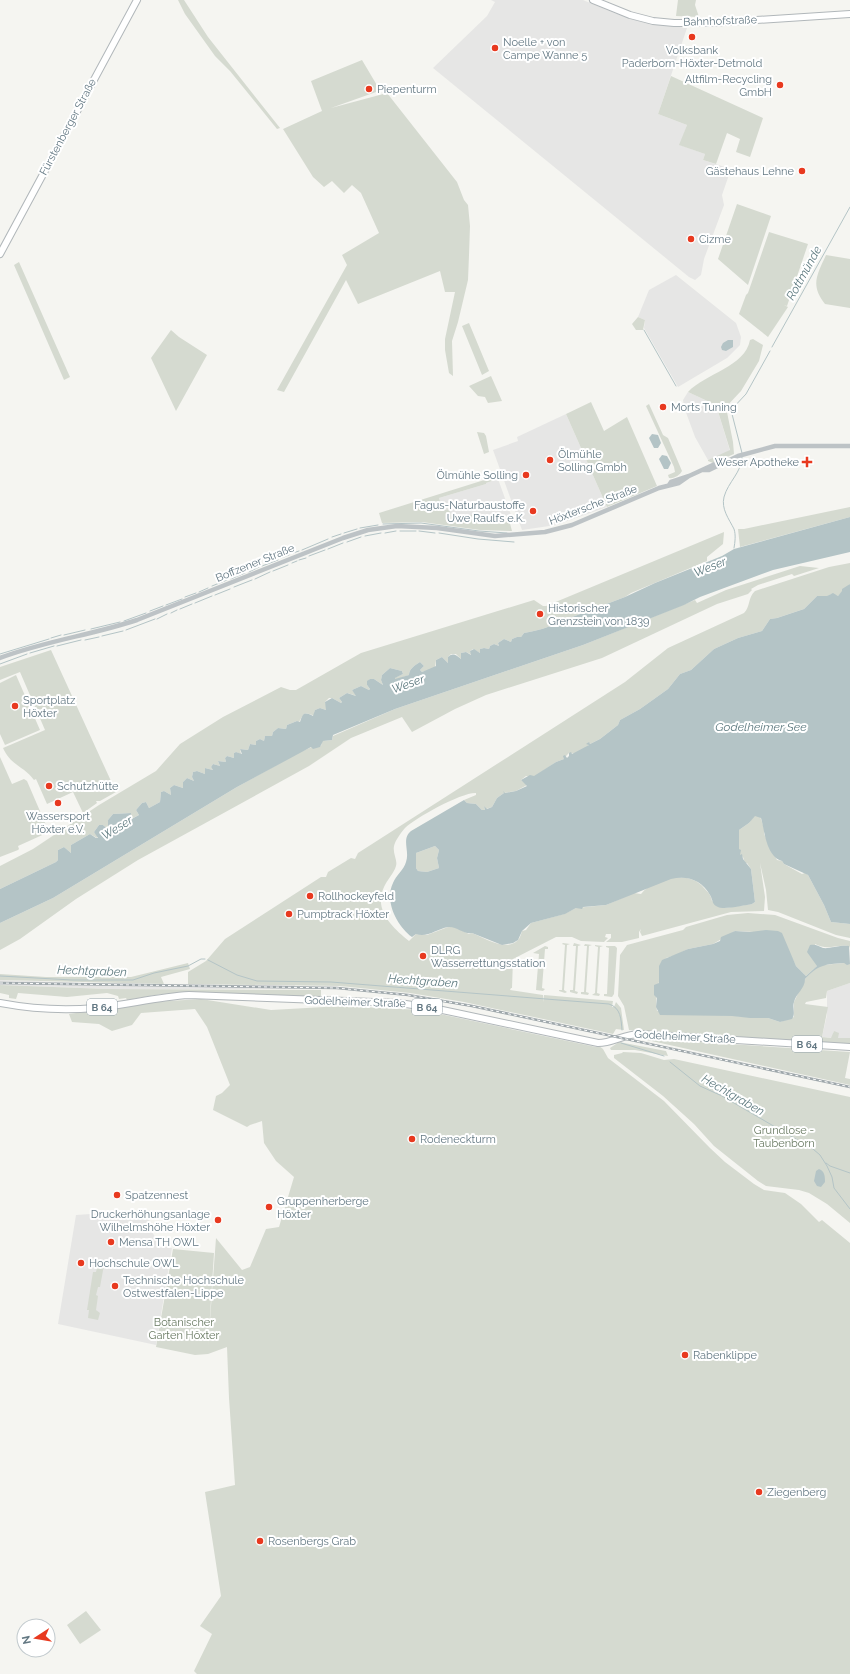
<svg xmlns="http://www.w3.org/2000/svg" width="850" height="1674" font-family="Raleway,sans-serif">
<rect width="100%" height="100%" fill="#f5f5f1"/>
<path fill="#e6e6e5" d="M 491,0 L 583,0 L 614,13 L 642,22 L 687,28 L 658,114 L 687,125 L 680,145 L 705,154 L 703,160 L 731,169 L 722,195 L 724,205 L 704,259 L 701,275 L 695,280 L 689,277 L 433,68 L 487,16 L 495,2 Z
M 676,275 L 736,323 L 741,337 L 740,345 L 727,358 L 678,387 L 644,328 L 645,320 L 638,317 L 649,290 Z
M 688,392 L 716,405 L 730,451 L 708,460 L 695,437 L 684,407 L 683,400 Z
M 566,414 L 607,507 L 556,525 L 522,530 L 493,450 L 518,441 L 517,437 Z
M 498,479 L 511,515 L 477,524 L 467,517 L 452,519 L 445,511 L 443,503 L 441,504 L 439,498 L 486,484 L 486,483 Z
M 0,980 L 107,984 L 295,985 L 295,989 L 107,989 L 0,985 Z
M 850,983 L 850,1038 L 838,1038 L 834,1031 L 832,1038 L 822,1037 L 827,1015 L 827,991 Z
M 150,1210 L 149,1227 L 160,1245 L 172,1248 L 156,1345 L 58,1324 L 76,1215 Z"/>
<path fill="#d5dad0" d="M 178,0 L 184,0 L 208,37 L 280,128 L 277,129 L 230,71 L 215,56 L 185,14 Z
M 678,0 L 696,0 L 695,5 L 699,17 L 676,16 Z
M 362,60 L 378,87 L 376,92 L 331,108 L 387,93 L 457,182 L 464,200 L 468,205 L 470,226 L 469,255 L 468,280 L 458,322 L 452,341 L 453,376 L 449,373 L 445,350 L 445,339 L 455,292 L 445,292 L 440,271 L 358,304 L 346,280 L 284,392 L 277,390 L 347,265 L 342,255 L 379,233 L 361,193 L 352,185 L 344,193 L 332,181 L 324,187 L 313,177 L 283,129 L 322,111 L 311,81 Z
M 671,76 L 763,118 L 750,157 L 736,152 L 740,139 L 727,133 L 716,164 L 703,160 L 705,154 L 679,145 L 687,125 L 658,114 Z
M 737,204 L 771,216 L 748,285 L 718,259 Z
M 769,232 L 808,244 L 787,306 L 784,305 L 788,307 L 768,337 L 739,314 L 746,295 L 748,293 Z
M 826,255 L 850,259 L 850,308 L 825,304 C 810,285 817,275 826,255 Z
M 19,262 L 70,377 L 64,380 L 14,265 Z
M 638,317 L 645,320 L 643,330 L 636,330 L 632,324 Z
M 469,323 L 489,371 L 482,375 L 462,326 Z
M 171,330 L 179,337 L 207,355 L 176,411 L 151,358 Z
M 753,339 L 763,345 L 759,361 L 741,391 L 726,407 L 733,442 L 734,454 L 713,463 L 708,461 L 708,460 L 730,450 L 716,405 L 688,392 C 706,373 745,367 750,340 Z
M 491,376 L 502,401 L 488,403 L 485,397 L 478,396 L 469,386 Z
M 591,402 L 604,431 L 627,417 L 657,486 L 607,507 L 566,414 Z
M 649,404 L 663,435 L 668,438 L 682,471 C 680,475 674,479 669,478 L 668,475 L 675,472 L 674,467 L 646,406 Z
M 477,432 L 484,433 L 486,436 L 489,452 L 484,454 Z
M 497,476 L 498,479 L 486,483 L 486,484 L 439,498 L 441,504 L 443,503 L 445,510 L 449,509 L 452,518 L 461,516 L 462,518 L 474,514 L 477,524 L 508,516 L 512,531 L 480,530 L 422,522 L 382,523 L 379,513 Z
M 850,507 L 850,517 L 740,547 L 738,529 L 744,529 Z
M 724,532 L 723,544 L 707,557 L 707,561 L 631,593 L 625,597 L 559,622 C 545,629 539,630 524,633 L 521,637 L 517,637 L 512,639 L 511,642 L 504,639 L 498,643 L 499,646 L 494,644 L 490,646 L 489,649 L 484,648 L 480,649 L 480,653 L 473,649 L 470,651 L 472,655 L 466,652 L 461,653 L 461,659 L 456,654 L 451,654 L 448,657 L 448,663 L 442,657 L 436,660 L 435,668 L 422,672 L 420,670 L 424,666 L 420,662 C 415,665 409,669 409,675 L 395,680 L 394,678 L 403,674 L 402,671 L 390,668 L 382,675 L 381,680 L 383,685 L 374,679 L 370,679 L 367,682 L 367,685 L 370,689 L 369,690 L 361,686 L 352,690 L 357,696 L 347,693 L 339,698 L 342,702 L 341,703 L 332,698 L 329,698 L 325,702 L 327,708 L 326,710 L 320,708 L 315,710 L 314,716 C 303,711 304,714 299,722 L 297,721 L 287,725 L 286,729 L 278,728 L 273,732 L 272,736 L 265,736 L 264,741 L 260,739 L 256,741 L 256,745 L 250,744 L 248,750 L 240,749 L 241,754 L 236,752 L 234,753 L 234,758 L 227,756 L 225,758 L 226,762 L 218,761 L 220,766 L 213,764 L 211,767 L 213,770 L 205,768 L 205,774 L 197,771 L 193,772 L 192,777 L 194,781 L 187,778 L 183,782 L 183,788 L 174,785 L 170,788 L 171,795 L 164,791 L 161,792 L 160,802 L 149,808 L 146,802 L 142,803 L 136,810 L 139,815 L 123,823 L 122,821 L 131,816 L 131,813 L 113,814 L 108,820 L 108,825 L 110,831 L 103,825 L 99,825 L 94,832 L 98,836 L 97,838 L 90,834 L 71,845 L 71,853 L 64,847 L 58,850 L 58,860 L 56,862 L 0,889 L 0,866 L 33,849 L 99,805 L 156,771 L 180,744 L 223,717 L 281,687 L 290,690 L 296,690 L 361,653 L 534,600 L 543,606 L 546,606 Z
M 850,563 L 850,584 L 838,596 L 831,594 L 828,596 L 817,596 L 804,609 L 777,618 L 770,619 L 762,631 L 738,638 L 714,649 L 691,670 L 680,674 L 668,689 L 640,709 L 620,720 L 618,725 L 600,739 L 590,744 L 588,742 L 589,745 C 584,750 575,755 569,753 L 566,756 L 565,756 L 564,759 L 556,762 L 534,777 L 526,776 L 521,780 L 527,785 L 516,791 L 504,793 L 497,798 L 492,807 L 486,809 L 484,806 L 485,810 L 482,810 L 476,804 L 467,803 L 464,800 L 476,795 L 476,793 C 462,792 415,818 405,828 C 402,831 396,840 395,843 C 391,852 398,859 396,866 C 394,873 387,880 384,887 C 373,910 393,928 409,941 L 416,934 L 427,935 L 448,927 L 455,927 L 469,934 L 472,933 C 484,938 507,952 518,940 C 520,938 521,934 522,931 L 526,930 L 531,923 L 564,914 L 576,908 L 606,905 L 634,893 L 641,894 C 653,879 689,869 704,888 C 708,892 711,895 712,901 L 725,908 L 752,904 L 755,902 L 751,869 L 747,863 L 745,863 L 743,857 L 740,855 L 738,845 L 739,830 L 749,823 L 754,816 L 760,816 L 764,828 L 764,834 L 777,860 L 782,861 L 784,864 L 802,874 L 805,873 L 808,875 L 824,905 L 831,922 L 850,924 L 850,938 L 836,935 L 778,912 L 768,910 L 766,890 L 760,863 L 765,897 L 764,911 L 731,912 L 642,936 L 640,932 L 641,929 L 639,932 L 639,938 L 622,942 L 606,942 L 611,938 L 611,934 L 606,934 L 605,937 L 608,938 L 604,942 L 581,941 L 572,937 L 556,937 L 513,959 L 512,988 L 511,988 L 510,990 L 543,995 L 543,1002 L 544,995 L 613,1001 L 612,1007 L 614,1007 L 616,1002 L 621,1008 L 624,1030 L 616,1029 L 613,1034 L 464,1002 L 410,993 L 340,986 L 188,984 L 188,972 L 206,961 L 225,939 L 321,877 L 326,877 L 328,872 L 351,858 L 355,859 L 358,853 L 625,682 L 668,648 L 744,613 C 750,608 748,597 755,591 L 829,567 Z
M 800,566 L 819,568 L 794,576 L 792,574 L 758,585 L 751,589 L 752,590 L 748,594 L 717,604 L 602,658 L 486,695 L 455,709 L 412,732 L 402,717 L 351,738 L 309,766 L 138,860 L 76,899 L 20,939 L 0,950 L 0,923 L 53,898 L 237,787 L 300,752 L 312,747 L 321,746 L 322,741 L 332,740 L 333,736 L 395,709 L 583,645 L 695,600 L 697,603 L 726,590 Z
M 51,650 L 116,792 L 100,801 L 96,801 L 97,803 L 83,813 L 73,792 L 47,804 L 36,779 L 34,780 C 24,766 11,766 3,748 L 45,730 L 20,672 L 0,680 L 0,667 Z
M 16,675 L 40,730 L 5,745 L 0,734 L 0,683 Z
M 0,757 L 12,784 L 24,779 L 27,781 L 49,832 L 18,846 L 19,849 L 18,850 L 0,857 Z
M 435,846 L 439,850 L 437,858 L 439,868 L 427,872 L 418,871 L 416,868 L 416,853 Z
M 748,913 L 775,915 L 838,938 L 850,941 L 850,948 L 849,946 C 834,944 829,951 815,944 L 817,966 L 806,976 L 796,966 L 791,956 L 754,932 L 735,931 L 713,944 L 688,949 L 676,955 L 666,958 C 661,974 654,994 657,1011 L 768,1018 L 780,1022 L 794,1017 L 794,1002 L 805,979 L 808,975 L 818,967 L 823,965 L 844,963 L 850,964 L 850,983 L 827,991 L 826,998 L 806,1002 L 805,1004 L 828,1007 L 822,1037 L 831,1038 L 834,1031 L 839,1033 L 838,1038 L 850,1038 L 850,1044 L 629,1030 L 624,1006 L 618,996 L 620,955 L 627,945 L 683,930 L 686,927 L 727,915 Z
M 563,943 L 570,944 L 567,945 L 564,990 L 567,992 L 565,993 L 559,991 L 559,990 L 562,990 L 565,945 L 562,944 Z
M 574,943 L 581,945 L 578,946 L 575,991 L 578,992 L 577,994 L 570,992 L 570,990 L 573,990 L 576,946 L 573,946 Z
M 585,944 L 592,945 L 589,946 L 586,992 L 589,993 L 588,995 L 581,994 L 581,992 L 584,992 L 587,946 L 584,946 Z
M 595,945 L 603,946 L 600,947 L 597,993 L 600,994 L 599,996 L 592,995 L 595,993 L 598,947 L 595,946 Z
M 545,946 L 548,947 L 548,949 L 545,949 L 542,988 L 545,989 L 543,991 L 536,990 L 539,954 L 533,953 Z
M 606,946 L 615,946 L 617,948 L 614,994 L 612,997 L 604,996 L 604,994 L 607,994 L 609,948 L 606,947 Z
M 188,963 L 190,969 L 161,977 L 164,984 L 0,980 L 0,974 L 46,977 L 131,977 Z
M 0,985 L 107,989 L 321,990 L 321,998 L 204,993 L 162,994 L 127,1000 L 126,998 L 119,999 L 118,996 L 107,993 L 67,997 L 18,993 L 16,999 L 9,998 L 9,995 L 0,993 Z
M 201,999 L 271,1010 L 342,1006 L 421,1010 L 596,1047 L 599,1046 L 603,1049 L 608,1058 L 664,1101 L 710,1148 L 725,1162 L 754,1184 L 764,1190 L 785,1193 L 801,1204 L 819,1222 L 822,1220 L 850,1243 L 850,1674 L 197,1674 L 194,1671 L 212,1634 L 200,1626 L 221,1596 L 205,1492 L 235,1485 L 229,1398 L 227,1347 L 208,1354 L 195,1355 L 156,1347 L 173,1249 L 214,1253 L 208,1347 L 216,1238 L 242,1270 L 250,1267 L 266,1229 L 279,1227 L 294,1177 L 276,1161 L 264,1143 L 262,1121 L 250,1125 L 247,1127 L 213,1110 L 216,1096 L 222,1093 L 230,1085 L 207,1027 L 195,1009 L 141,1013 L 132,1025 L 112,1031 L 99,1024 L 72,1022 L 69,1014 L 153,1002 Z
M 638,1038 L 850,1052 L 845,1078 L 850,1079 L 850,1085 Z
M 619,1042 L 666,1051 L 668,1056 L 635,1050 L 611,1050 L 610,1048 Z
M 623,1052 L 641,1053 L 664,1060 L 674,1059 L 850,1097 L 850,1223 L 827,1204 L 809,1193 L 799,1190 L 766,1186 L 758,1181 L 714,1146 L 694,1124 L 663,1096 L 614,1058 L 614,1055 L 622,1053 Z
M 98,1264 L 104,1265 L 100,1287 L 98,1287 L 96,1295 L 98,1296 L 96,1310 L 100,1313 L 98,1320 L 88,1318 L 89,1310 L 87,1310 L 93,1272 L 96,1272 Z
M 86,1611 L 101,1630 L 80,1644 L 67,1625 Z"/>
<path fill="#b4c4c6" fill-rule="evenodd" d="M 728,340 L 733,340 L 733,347 L 726,351 L 722,350 L 721,347 L 723,343 Z
M 652,434 L 658,435 L 661,443 L 658,448 L 654,448 L 649,438 Z
M 662,455 L 667,456 L 671,463 L 668,469 L 664,469 L 659,459 Z
M 850,517 L 850,552 L 773,570 L 700,597 L 684,605 L 583,645 L 395,709 L 333,735 L 332,740 L 323,741 L 320,747 L 313,749 L 311,747 L 237,787 L 53,898 L 0,923 L 0,889 L 56,862 L 58,860 L 58,850 L 64,847 L 71,853 L 71,845 L 90,834 L 96,838 L 98,838 L 94,832 L 99,825 L 103,825 L 110,831 L 108,826 L 108,820 L 113,814 L 131,813 L 131,816 L 122,821 L 124,823 L 139,815 L 136,810 L 142,803 L 146,802 L 149,808 L 160,802 L 161,792 L 164,791 L 171,795 L 170,788 L 174,785 L 183,788 L 183,782 L 187,778 L 194,781 L 192,777 L 193,772 L 197,771 L 205,774 L 205,768 L 213,770 L 211,767 L 213,764 L 220,766 L 218,761 L 226,762 L 225,758 L 227,756 L 234,758 L 234,753 L 236,752 L 242,754 L 240,749 L 248,750 L 250,744 L 256,745 L 256,741 L 260,739 L 264,741 L 265,736 L 272,736 L 273,732 L 278,728 L 286,729 L 287,725 L 297,721 L 300,722 C 303,714 303,711 313,716 L 315,710 L 320,708 L 326,710 L 325,702 L 332,698 L 341,703 L 342,702 L 339,698 L 347,693 L 356,696 L 352,690 L 361,686 L 369,690 L 370,689 L 367,685 L 367,681 L 370,679 L 374,679 L 383,685 L 381,680 L 382,675 L 390,668 L 402,671 L 403,674 L 395,678 L 395,679 L 409,675 C 409,669 415,665 420,662 L 424,666 L 420,670 L 422,672 L 436,666 L 436,660 L 442,657 L 448,663 L 448,657 C 453,652 456,655 461,659 L 461,653 L 466,652 L 471,655 L 470,651 L 474,649 L 480,653 L 480,649 L 484,648 L 489,649 L 490,646 L 494,644 L 499,646 L 498,643 L 504,639 L 511,642 L 512,639 L 517,637 L 521,637 L 524,633 C 539,630 545,629 559,622 L 625,597 L 655,583 L 722,556 L 734,549 Z
M 850,584 L 850,924 L 831,922 L 824,905 L 808,875 L 784,864 L 782,861 C 766,856 765,832 761,818 L 755,816 L 749,823 L 739,830 L 739,849 L 741,850 L 740,855 L 742,854 L 743,859 L 751,869 L 755,902 L 752,904 C 746,905 724,910 718,907 C 712,905 713,900 710,895 C 702,880 687,875 671,879 L 606,905 L 583,907 L 582,909 L 576,908 L 565,914 L 531,923 L 522,931 L 518,940 L 513,943 L 502,945 L 472,933 C 464,935 457,926 448,927 C 437,929 427,938 416,934 L 412,937 C 397,926 384,901 393,883 C 396,875 404,870 406,862 C 410,851 401,839 411,831 L 464,800 L 467,803 L 476,804 L 482,810 L 485,810 L 484,806 L 487,809 L 492,807 L 497,798 L 504,793 L 503,791 L 505,793 L 516,791 L 527,786 L 521,780 L 530,775 L 534,776 L 556,762 L 564,759 L 563,756 L 565,755 L 567,758 L 569,756 L 569,753 L 571,752 L 572,754 L 589,745 L 586,744 L 589,742 L 590,744 L 600,739 L 618,725 L 620,720 L 640,709 L 668,689 L 680,674 L 691,670 L 714,649 L 738,638 L 762,631 L 770,619 L 777,618 L 804,609 L 817,596 L 827,596 L 833,593 L 838,596 L 842,591 L 842,589 ZM 435,846 L 439,850 L 437,858 L 439,868 L 427,872 L 418,871 L 416,868 L 416,853 Z
M 766,930 L 778,931 L 782,933 L 796,966 L 806,976 L 817,966 L 807,952 L 810,945 C 816,944 818,946 823,948 C 829,949 840,945 849,946 L 850,964 L 847,965 L 844,963 C 825,964 818,965 805,979 C 805,989 796,993 794,1002 C 792,1008 796,1013 792,1019 L 780,1022 L 768,1018 L 750,1018 L 732,1016 L 660,1015 L 656,1007 L 657,998 L 654,995 L 654,985 L 659,983 L 659,966 L 662,960 L 688,949 L 713,944 L 720,941 L 721,937 L 735,931 L 750,932 Z
M 819,1169 C 825,1171 825,1177 825,1182 L 821,1187 L 817,1186 L 814,1181 L 816,1171 Z"/>
<g fill="none" stroke-linecap="round" stroke-linejoin="round">
<path stroke="#b4c4c6" stroke-width="1" d="M 644,330 L 676,386
M 772,347 L 850,207
M 742,453 L 732,414 L 732,409 L 746,394 L 770,351
M 383,524 L 421,523 L 479,531 L 507,533
M 360,528 L 378,525
M 400,531 L 416,531
M 419,531 L 435,533
M 344,533 L 357,529
M 385,533 L 396,531
M 439,533 L 478,539 L 514,542
M 365,536 L 381,533
M 332,537 L 341,534
M 347,542 L 361,537
M 734,548 C 735,542 736,535 734,529 C 729,519 721,509 724,497 C 728,482 742,472 742,457
M 328,549 L 343,543
M 302,550 L 328,539
M 293,553 L 299,551
M 309,556 L 325,550
M 281,558 L 289,555
M 299,560 L 306,558
M 292,563 L 297,561
M 262,566 L 278,560
M 273,571 L 288,565
M 249,572 L 259,567
M 231,579 L 245,573
M 255,579 L 270,572
M 212,586 L 227,580
M 234,587 L 252,580
M 199,592 L 208,588
M 215,595 L 230,589
M 185,597 L 196,593
M 195,603 L 212,596
M 166,605 L 182,599
M 180,609 L 192,604
M 150,611 L 163,606
M 171,613 L 177,610
M 157,619 L 167,614
M 124,621 L 146,613
M 91,629 L 120,622
M 126,630 L 155,619
M 64,635 L 85,630
M 102,636 L 123,631
M 51,638 L 61,635
M 85,640 L 99,637
M 57,646 L 81,640
M 30,653 L 54,646
M 0,654 L 49,639
M 0,664 L 27,654
M 208,960 L 237,975 L 257,981 L 331,982 L 609,1004 C 621,1008 621,1019 622,1030
M 0,976 L 72,980 L 133,980 L 154,973 L 188,966 L 201,959 L 205,959
M 621,1043 L 664,1056
M 670,1062 L 700,1086 L 722,1096 L 813,1149 L 820,1155 L 827,1166 L 832,1177 L 834,1188 L 850,1209
M 826,1163 L 830,1166 L 850,1173"/>
<defs>
<path id="major" d="M 593,0 L 630,15 L 653,21 L 674,23 L 710,23 L 850,14
M 0,254 L 137,0
M 0,1003 C 32,1009 62,1011 95,1008 C 126,1005 157,997 189,995 L 399,1003 L 433,1008 L 598,1043 C 613,1043 624,1034 640,1034 L 850,1047"/>
</defs>
<use href="#major" stroke="#b1b7ba" stroke-width="8"/>
<path stroke="#bdc3c6" stroke-width="4.5" d="M 703,470 L 709,470 L 738,456 L 775,446 L 850,446
M 669,485 L 671,482 L 689,476 L 715,464 L 719,464
M 0,658 C 45,641 92,635 137,620 L 343,538 L 368,530 L 397,526 L 437,528 L 495,536 L 545,532 L 572,525 L 659,488 L 679,483 L 689,476"/>
<use href="#major" stroke="#fff" stroke-width="6"/>
<defs>
<path id="rail" d="M 0,983 L 337,988 L 408,995 L 472,1006 L 850,1087"/>
</defs>
<use href="#rail" stroke="#9ea7ab" stroke-width="2.5"/>
<use href="#rail" stroke="#fff" stroke-width="1" stroke-dasharray="3" stroke-linecap="butt"/>
</g>
<g fill="#e8391f" stroke="#fff" stroke-width="1.5">
<circle cx="692" cy="37" r="4"/>
<circle cx="495" cy="48" r="4"/>
<circle cx="780" cy="85" r="4"/>
<circle cx="369" cy="89" r="4"/>
<circle cx="802" cy="171" r="4"/>
<circle cx="691" cy="239" r="4"/>
<circle cx="663" cy="407" r="4"/>
<circle cx="550" cy="460" r="4"/>
<path d="M805 456h4v4h4v4h-4v4h-4v-4h-4v-4h4z"/>
<circle cx="526" cy="475" r="4"/>
<circle cx="533" cy="511" r="4"/>
<circle cx="540" cy="614" r="4"/>
<circle cx="15" cy="706" r="4"/>
<circle cx="49" cy="786" r="4"/>
<circle cx="58" cy="803" r="4"/>
<circle cx="310" cy="896" r="4"/>
<circle cx="289" cy="914" r="4"/>
<circle cx="423" cy="956" r="4"/>
<circle cx="412" cy="1139" r="4"/>
<circle cx="117" cy="1195" r="4"/>
<circle cx="269" cy="1207" r="4"/>
<circle cx="218" cy="1220" r="4"/>
<circle cx="111" cy="1242" r="4"/>
<circle cx="81" cy="1263" r="4"/>
<circle cx="115" cy="1286" r="4"/>
<circle cx="685" cy="1355" r="4"/>
<circle cx="759" cy="1492" r="4"/>
<circle cx="260" cy="1541" r="4"/>
</g>
<g text-anchor="middle" dominant-baseline="central" stroke-width="4" stroke-linejoin="round" paint-order="stroke">
<g fill="#fff" stroke="#92a0a8" stroke-width="1">
<rect x="87" y="999" width="30" height="16" rx="3"/>
<rect x="412" y="999" width="30" height="16" rx="3"/>
<rect x="792" y="1036" width="30" height="16" rx="3"/>
</g>
<g font-size="10" font-weight="bold" fill="#637883">
<text x="102" y="1007">B 64</text>
<text x="427" y="1007">B 64</text>
<text x="807" y="1044">B 64</text>
</g>
<g font-size="11" fill="#637883" stroke="#fff">
<text transform="translate(720 21) rotate(-2)">Bahnhofstraße</text>
<text transform="translate(68 127) rotate(-62)">Fürstenberger Straße</text>
<text transform="translate(593 505) rotate(-21)">Höxtersche Straße</text>
<text transform="translate(255 563) rotate(-22)">Boffzener Straße</text>
<text transform="translate(355 1002) rotate(2)">Godelheimer Straße</text>
<text transform="translate(685 1037) rotate(3)">Godelheimer Straße</text>
</g>
<g font-size="11" fill="#637883" stroke="#fff" text-anchor="start">
<text x="503" y="42">Noelle + von<tspan x="503" dy="13">Campe Wanne 5</tspan></text>
<text x="692" y="50" text-anchor="middle">Volksbank<tspan x="692" dy="13">Paderborn-Höxter-Detmold</tspan></text>
<text x="772" y="79" text-anchor="end">Altfilm-Recycling<tspan x="772" dy="13">GmbH</tspan></text>
<text x="377" y="89">Piepenturm</text>
<text x="794" y="171" text-anchor="end">Gästehaus Lehne</text>
<text x="699" y="239">Cizme</text>
<text x="671" y="407">Morts Tuning</text>
<text x="558" y="454">Ölmühle<tspan x="558" dy="13">Solling Gmbh</tspan></text>
<text x="799" y="462" text-anchor="end">Weser Apotheke</text>
<text x="518" y="475" text-anchor="end">Ölmühle Solling</text>
<text x="525" y="505" text-anchor="end">Fagus-Naturbaustoffe<tspan x="525" dy="13">Uwe Raulfs e.K.</tspan></text>
<text x="548" y="608">Historischer<tspan x="548" dy="13">Grenzstein von 1839</tspan></text>
<text x="23" y="700">Sportplatz<tspan x="23" dy="13">Höxter</tspan></text>
<text x="57" y="786">Schutzhütte</text>
<text x="58" y="816" text-anchor="middle">Wassersport<tspan x="58" dy="13">Höxter e.V.</tspan></text>
<text x="318" y="896">Rollhockeyfeld</text>
<text x="297" y="914">Pumptrack Höxter</text>
<text x="431" y="950">DLRG<tspan x="431" dy="13">Wasserrettungsstation</tspan></text>
<text x="420" y="1139">Rodeneckturm</text>
<text x="125" y="1195">Spatzennest</text>
<text x="277" y="1201">Gruppenherberge<tspan x="277" dy="13">Höxter</tspan></text>
<text x="210" y="1214" text-anchor="end">Druckerhöhungsanlage<tspan x="210" dy="13">Wilhelmshöhe Höxter</tspan></text>
<text x="119" y="1242">Mensa TH OWL</text>
<text x="89" y="1263">Hochschule OWL</text>
<text x="123" y="1280">Technische Hochschule<tspan x="123" dy="13">Ostwestfalen-Lippe</tspan></text>
<text x="693" y="1355">Rabenklippe</text>
<text x="767" y="1492">Ziegenberg</text>
<text x="268" y="1541">Rosenbergs Grab</text>
</g>
<g font-size="11" fill="#697a62" stroke="#fff">
<text x="784" y="1130">Grundlose -<tspan x="784" dy="13">Taubenborn</tspan></text>
<text x="184" y="1322">Botanischer<tspan x="184" dy="13">Garten Höxter</tspan></text>
</g>
<g font-size="12" font-style="italic" fill="#5f7b80" stroke="#fff">
<text transform="translate(804 273) rotate(-61)">Rottmünde</text>
<text transform="translate(710 567) rotate(-22)">Weser</text>
<text transform="translate(408 684) rotate(-20)">Weser</text>
<text x="761" y="727">Godelheimer See</text>
<text transform="translate(117 828) rotate(-32)">Weser</text>
<text transform="translate(92 971) rotate(2)">Hechtgraben</text>
<text transform="translate(423 981) rotate(4)">Hechtgraben</text>
<text transform="translate(733 1095) rotate(30)">Hechtgraben</text>
</g>
</g>
<g transform="translate(36 1638) rotate(258)"><circle r="19" fill="#ffffff" stroke="#c1c9cd"/>
<path d="M0-3L7 15L0 10L-7 15Z" fill="#e8391f"/>
<text y="-6" font-size="11" font-weight="bold" text-anchor="middle" fill="#637883">N</text>
</g>
</svg>
